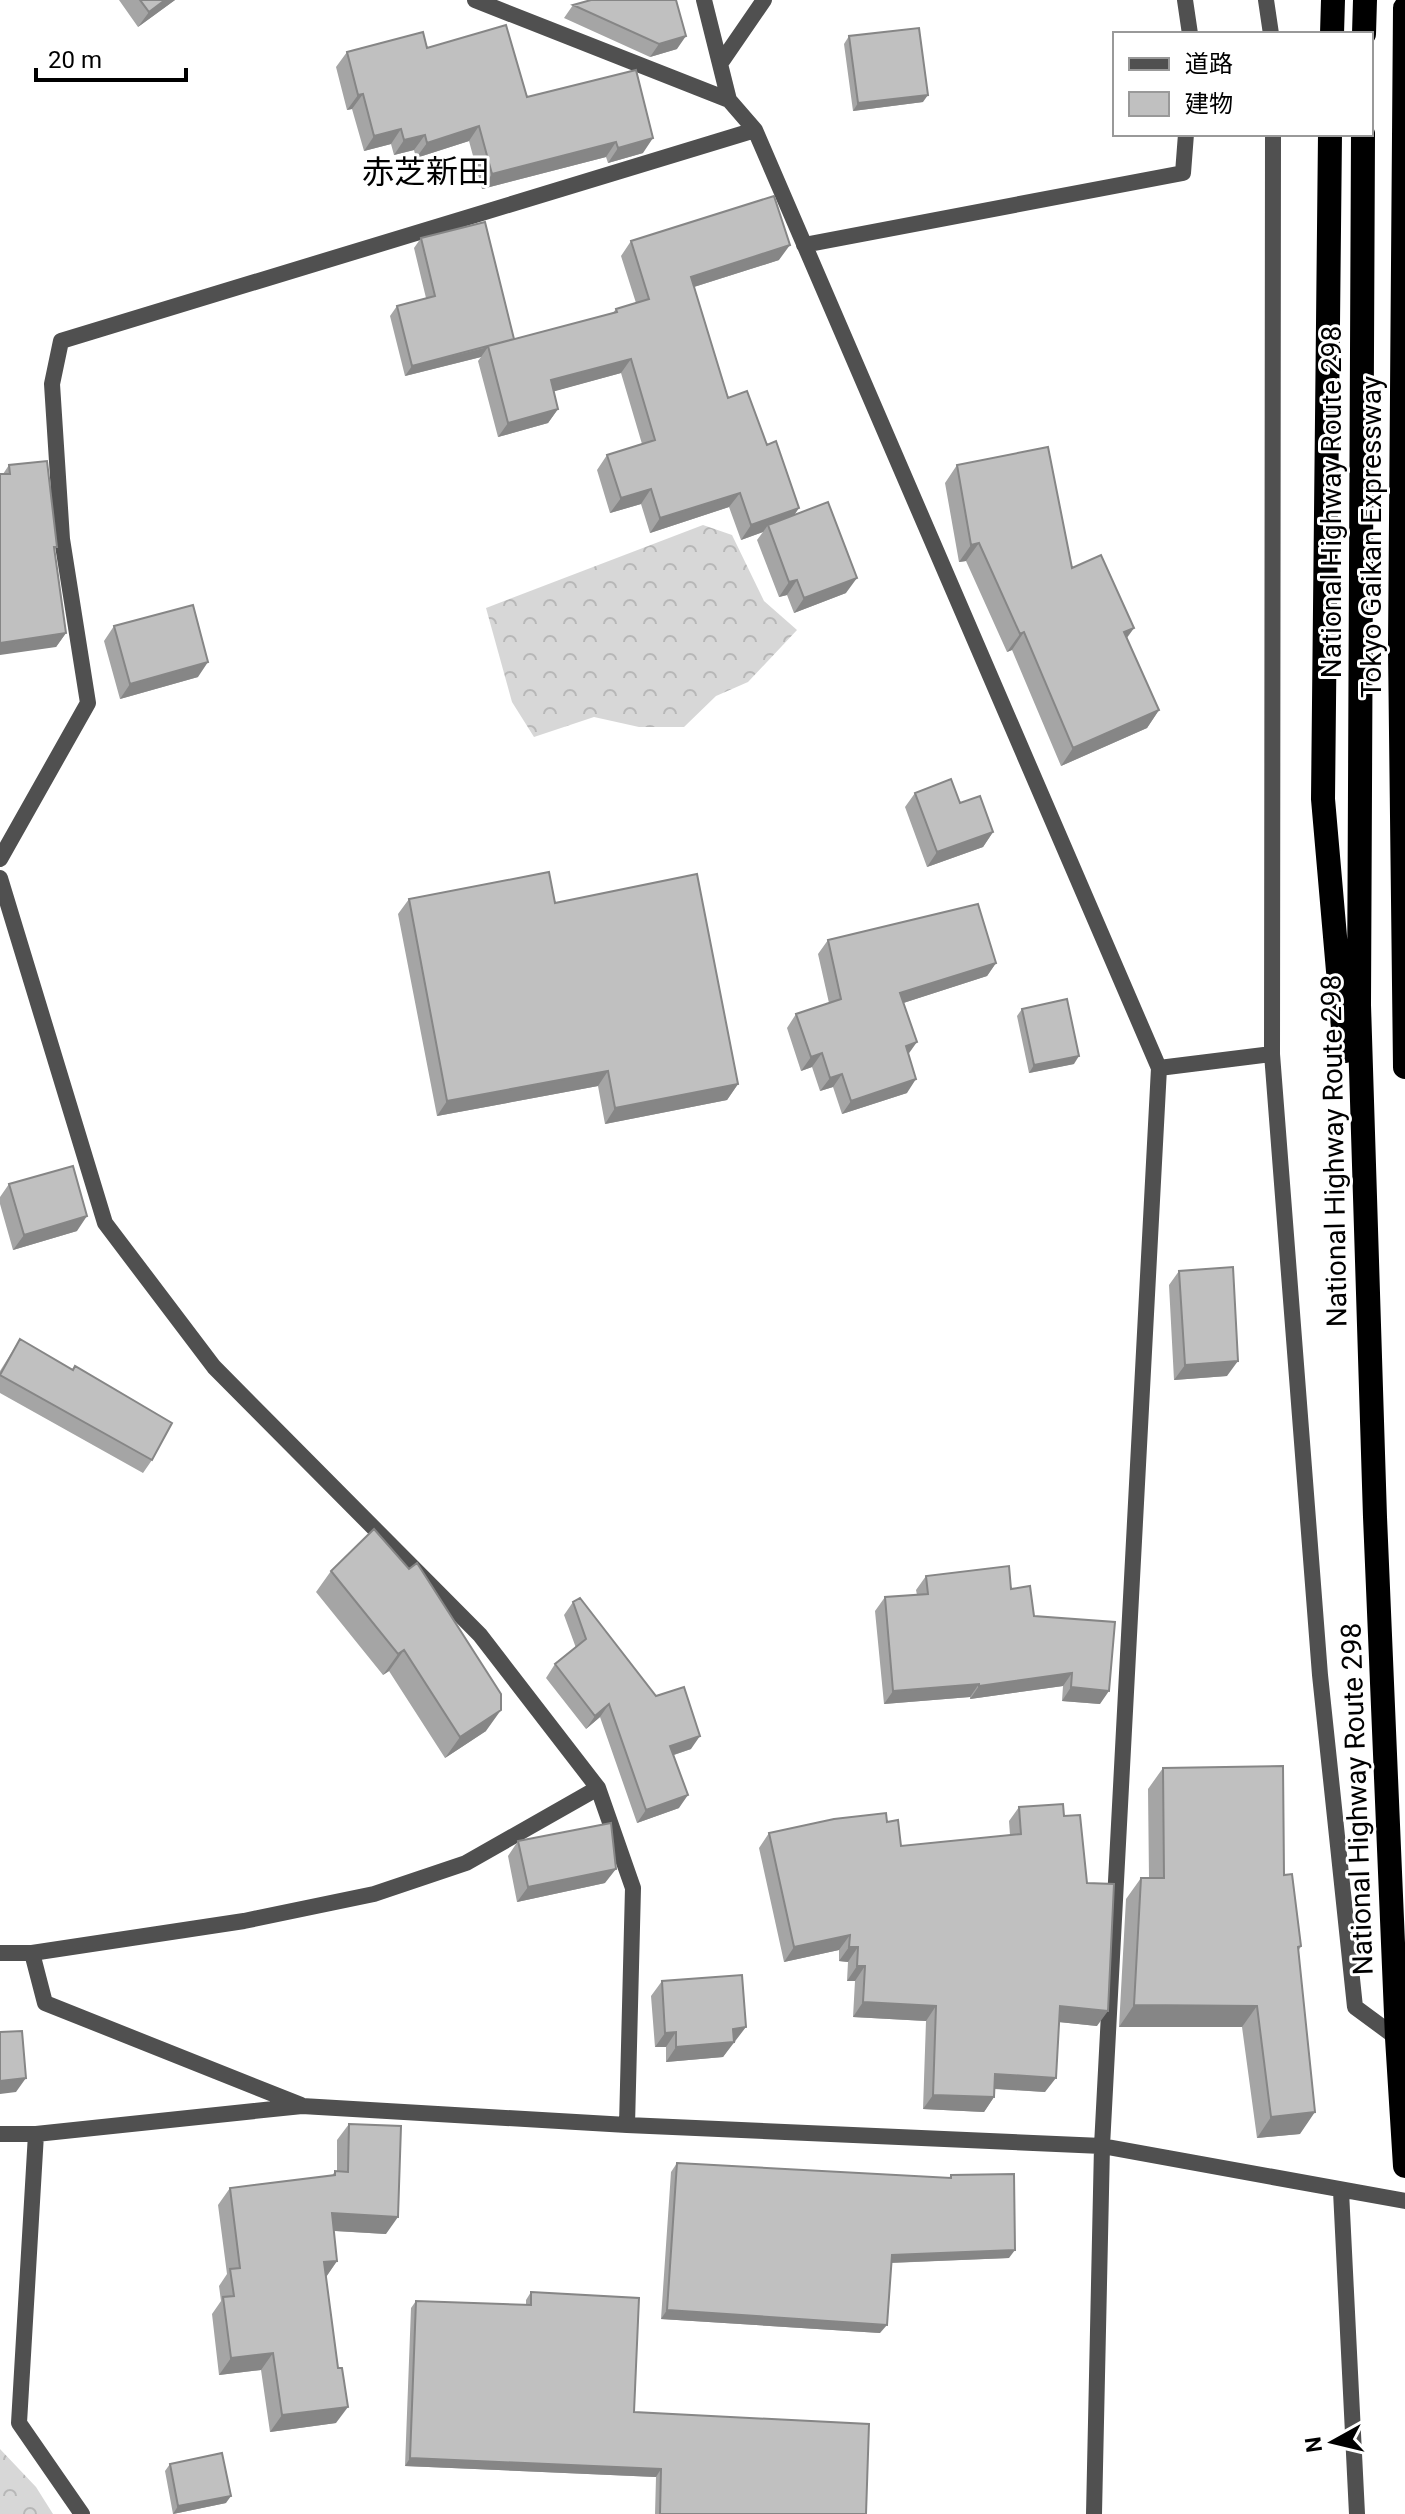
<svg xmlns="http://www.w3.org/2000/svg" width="1405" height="2514" font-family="Roboto,'Noto Sans JP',sans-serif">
<defs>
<pattern id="forest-crowns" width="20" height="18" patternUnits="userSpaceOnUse" patternTransform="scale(2)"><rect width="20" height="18" fill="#d7d7d7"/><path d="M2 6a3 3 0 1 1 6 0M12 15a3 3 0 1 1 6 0" fill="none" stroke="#b7b7b7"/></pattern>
</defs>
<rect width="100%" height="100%" fill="#fff"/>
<path fill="url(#forest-crowns)" d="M 703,525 L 732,535 L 764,601 L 797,630 L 748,682 L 716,696 L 684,727 L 639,727 L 594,717 L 534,737 L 512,702 L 486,608 Z
M 0,2449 L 36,2487 L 53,2514 L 0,2514 Z"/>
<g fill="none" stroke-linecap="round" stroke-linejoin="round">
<path stroke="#505050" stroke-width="16" d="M 475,0 L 729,100
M 704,0 L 729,100 L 755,130 L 1159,1068 L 1102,2146 L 1094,2514
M 1185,0 L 1190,34
M 1266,0 L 1271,34
M 720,64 L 764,0
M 1273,134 L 1272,1054 L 1320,1675 L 1355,2007 L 1397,2038
M 804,245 L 1183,173 L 1186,134
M 0,859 L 88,703 L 62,539 L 52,384 L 61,341 L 755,130
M 0,878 L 105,1223 L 214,1367 L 480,1635 L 598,1788 L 633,1888 L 627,2125
M 1159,1068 L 1272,1054
M 0,1953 L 32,1953 L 244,1921 L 374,1894 L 466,1863 L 598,1788
M 32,1953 L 45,2003 L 301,2105
M 0,2134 L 36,2134 L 302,2106 L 627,2125 L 1102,2146 L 1405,2201
M 36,2134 L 19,2423 L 82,2514
M 1341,2191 L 1357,2514"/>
<path stroke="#000" stroke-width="24" d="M 1405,8 L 1400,649 L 1405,1067
M 1332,34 L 1333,0
M 1364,34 L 1365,0
M 1330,134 L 1323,799 L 1345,1051
M 1363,134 L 1359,1005 L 1375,1517 L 1397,2038 L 1405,2166"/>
</g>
<path fill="#a5a5a5" d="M 119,0 L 175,0 L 138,27 Z
M 573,5 L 677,49 L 650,57 L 564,18 Z
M 849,36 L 923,102 L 853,111 L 844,44 Z
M 427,48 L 527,97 L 643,153 L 608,163 L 606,157 L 482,189 L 469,141 L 416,158 L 414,150 L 394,155 L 391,144 L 364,151 L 352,109 L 347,110 L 336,67 L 347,52 Z
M 421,238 L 514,339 L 613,313 L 616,309 L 636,303 L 621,256 L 631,241 L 779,260 L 694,287 L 728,398 L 767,445 L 795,515 L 846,593 L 794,613 L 787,595 L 779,597 L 757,540 L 763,532 L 741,540 L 729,507 L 650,533 L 641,504 L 610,513 L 597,470 L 607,455 L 642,444 L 621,373 L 554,391 L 558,409 L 548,423 L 498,437 L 478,361 L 481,357 L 405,376 L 390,316 L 397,306 L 426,298 L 414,248 Z
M 9,465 L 54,551 L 66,633 L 56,647 L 3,474 Z
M 957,465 L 1072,568 L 1134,628 L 1127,638 L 1159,710 L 1147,728 L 1061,766 L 1012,650 L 1007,652 L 966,561 L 959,562 L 945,483 Z
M 114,626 L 198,677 L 120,699 L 104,641 Z
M 915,793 L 960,803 L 993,832 L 983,847 L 927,867 L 905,807 Z
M 409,899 L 555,903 L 738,1084 L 727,1100 L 605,1124 L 598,1086 L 437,1116 L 398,914 Z
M 828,940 L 996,963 L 987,976 L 903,1003 L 908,1054 L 907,1093 L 842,1114 L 833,1087 L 820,1091 L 812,1067 L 801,1071 L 787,1028 L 796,1014 L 829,1003 L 818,954 Z
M 1022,1009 L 1074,1064 L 1029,1073 L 1017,1016 Z
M 9,1184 L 77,1231 L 13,1250 L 0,1204 L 0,1197 Z
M 1179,1271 L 1227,1376 L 1174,1380 L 1169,1285 Z
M 20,1339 L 72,1370 L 152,1460 L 143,1473 L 0,1393 L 0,1371 Z
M 331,1571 L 486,1731 L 445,1758 L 389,1671 L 383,1675 L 316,1592 Z
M 926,1576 L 1011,1589 L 1034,1616 L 1100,1704 L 1062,1701 L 1063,1686 L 970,1699 L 970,1697 L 884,1704 L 875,1611 L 885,1597 L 917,1595 L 916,1590 Z
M 573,1602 L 691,1749 L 674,1755 L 679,1808 L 637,1823 L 600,1717 L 586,1729 L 546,1678 L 555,1664 L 576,1648 L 564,1615 Z
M 1163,1768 L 1284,1875 L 1301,1946 L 1299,1950 L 1300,2134 L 1257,2138 L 1242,2027 L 1119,2027 L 1126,1899 L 1141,1878 L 1149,1878 L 1148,1789 Z
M 1019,1807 L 1064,1816 L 1097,2026 L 1059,2022 L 1045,2092 L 994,2089 L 994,2097 L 984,2112 L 923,2109 L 926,2021 L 853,2017 L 855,1981 L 847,1981 L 848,1962 L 839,1961 L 839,1950 L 784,1962 L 759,1848 L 769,1833 L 887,1822 L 901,1846 L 1010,1835 L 1009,1821 Z
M 518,1841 L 605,1883 L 517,1902 L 508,1856 Z
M 662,1981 L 736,2042 L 733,2042 L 723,2057 L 666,2062 L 666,2047 L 655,2047 L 651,1996 Z
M 349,2124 L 386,2234 L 334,2231 L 337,2261 L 326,2277 L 336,2423 L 270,2432 L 261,2370 L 219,2375 L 212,2314 L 221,2301 L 219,2286 L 227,2274 L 218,2205 L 230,2188 L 332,2176 L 335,2171 L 337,2172 L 337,2140 Z
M 677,2163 L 949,2178 L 951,2175 L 1009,2258 L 891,2263 L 880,2333 L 661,2319 L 671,2172 Z
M 531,2292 L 634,2412 L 866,2514 L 655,2514 L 656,2477 L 405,2466 L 411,2308 L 416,2301 L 526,2305 L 526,2300 Z
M 170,2464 L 226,2503 L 173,2514 L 165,2471 Z"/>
<path fill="#868686" d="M 165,0 L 175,0 L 138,27 L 149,12 Z
M 686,36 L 677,49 L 650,57 L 659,44 Z
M 363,94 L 352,109 L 347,110 L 358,95 Z
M 928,95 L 923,102 L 853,111 L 858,103 Z
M 479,126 L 469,141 L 416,158 L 427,143 Z
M 401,129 L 391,144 L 364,151 L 374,136 Z
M 425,135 L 414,150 L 394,155 L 404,140 Z
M 653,138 L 643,153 L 608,163 L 618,148 Z
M 616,142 L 606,157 L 482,189 L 492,174 Z
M 790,245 L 779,260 L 681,291 L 691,277 Z
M 488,347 L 481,357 L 405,376 L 412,366 Z
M 631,359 L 621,373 L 541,395 L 551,380 Z
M 558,409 L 548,423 L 498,437 L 508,423 Z
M 651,489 L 641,504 L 610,513 L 621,498 Z
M 740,493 L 729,507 L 650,533 L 660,518 Z
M 799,508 L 789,523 L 768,525 L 763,532 L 741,540 L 751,525 Z
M 979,543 L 966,561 L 959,562 L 971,545 Z
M 857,578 L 846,593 L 794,613 L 804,598 Z
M 797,580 L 787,595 L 779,597 L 789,582 Z
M 1134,628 L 1121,645 L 1124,632 Z
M 1024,632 L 1012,650 L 1007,652 L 1020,634 Z
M 66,633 L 56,647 L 0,655 L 0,643 Z
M 208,662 L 198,677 L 120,699 L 130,684 Z
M 1159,710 L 1147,728 L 1061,766 L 1073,748 Z
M 993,832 L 983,847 L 927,867 L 937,852 Z
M 996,963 L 987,976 L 891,1007 L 900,993 Z
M 917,1042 L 907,1056 L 906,1046 Z
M 822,1053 L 812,1067 L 801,1071 L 811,1057 Z
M 1079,1056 L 1074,1064 L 1029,1073 L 1034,1065 Z
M 608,1071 L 598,1086 L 437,1116 L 447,1101 Z
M 842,1074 L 833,1087 L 820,1091 L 830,1078 Z
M 916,1079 L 907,1093 L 842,1114 L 851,1101 Z
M 738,1084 L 727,1100 L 605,1124 L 615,1108 Z
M 87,1216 L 77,1231 L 13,1250 L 24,1235 Z
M 1238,1361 L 1227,1376 L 1174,1380 L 1185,1365 Z
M 404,1650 L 389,1671 L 383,1675 L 398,1654 Z
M 1072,1673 L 1063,1686 L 970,1699 L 979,1686 Z
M 979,1684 L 970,1697 L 884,1704 L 893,1691 Z
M 1071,1687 L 1109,1691 L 1100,1704 L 1062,1701 Z
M 609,1704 L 600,1717 L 586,1729 L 595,1716 Z
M 501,1710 L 486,1731 L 445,1758 L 460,1737 Z
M 700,1736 L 691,1749 L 661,1759 L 670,1746 Z
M 688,1795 L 679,1808 L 637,1823 L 646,1810 Z
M 616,1869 L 605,1883 L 517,1902 L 528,1887 Z
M 850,1935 L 839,1950 L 784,1962 L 794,1947 Z
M 849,1947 L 858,1947 L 848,1962 L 839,1961 Z
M 857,1966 L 865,1966 L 855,1981 L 847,1981 Z
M 863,2002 L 936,2006 L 926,2021 L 853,2017 Z
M 1134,2005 L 1257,2006 L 1242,2027 L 1119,2027 Z
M 1060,2006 L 1108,2011 L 1097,2026 L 1049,2021 Z
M 746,2027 L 723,2057 L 666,2062 L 676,2047 L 733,2029 Z
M 676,2032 L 666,2047 L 655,2047 L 665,2033 Z
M 995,2074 L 1056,2078 L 1045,2092 L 984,2088 Z
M 26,2078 L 16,2092 L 0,2094 L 0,2081 Z
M 933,2095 L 994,2097 L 984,2112 L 923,2109 Z
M 1315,2112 L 1300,2134 L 1257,2138 L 1271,2117 Z
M 332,2213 L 398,2217 L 386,2234 L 320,2230 Z
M 1015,2250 L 1009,2258 L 885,2263 L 892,2255 Z
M 337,2261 L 326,2277 L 324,2262 Z
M 667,2310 L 887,2325 L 880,2333 L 661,2319 Z
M 273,2353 L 261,2370 L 219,2375 L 231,2358 Z
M 348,2407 L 336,2423 L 270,2432 L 282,2415 Z
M 410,2458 L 661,2469 L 656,2477 L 405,2466 Z
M 231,2496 L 226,2503 L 173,2514 L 178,2506 Z"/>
<path fill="#c0c0c0" stroke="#868686" stroke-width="2" d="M 140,0 L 165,0 L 149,12 Z
M 591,0 L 676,0 L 686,36 L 659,44 L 573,5 Z
M 506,25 L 527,97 L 636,70 L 653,138 L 618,148 L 616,142 L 492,174 L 479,126 L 427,143 L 425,135 L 404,140 L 401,129 L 374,136 L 363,94 L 358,95 L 347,52 L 423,32 L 427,48 Z
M 919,28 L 928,95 L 858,103 L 849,36 Z
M 774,196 L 790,245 L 691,277 L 728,398 L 747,391 L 767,445 L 776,441 L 799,508 L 751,525 L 740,493 L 660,518 L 651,489 L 621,498 L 607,455 L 655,440 L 631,359 L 551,380 L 558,409 L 508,423 L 488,346 L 617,312 L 616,309 L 649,299 L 631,241 Z
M 485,222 L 514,339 L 412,366 L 397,306 L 435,296 L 421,238 Z
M 1048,447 L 1072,568 L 1101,555 L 1134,628 L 1124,632 L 1159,710 L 1073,748 L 1024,632 L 1020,634 L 979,543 L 971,545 L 957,465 Z
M 47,461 L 57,547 L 54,547 L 66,633 L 0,643 L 0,474 L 10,474 L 9,465 Z
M 828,502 L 857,578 L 804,598 L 797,580 L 789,582 L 768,525 Z
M 193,605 L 208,662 L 130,684 L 114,626 Z
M 951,779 L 960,803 L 980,796 L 993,832 L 937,852 L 915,793 Z
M 549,872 L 555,903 L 697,874 L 738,1084 L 615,1108 L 608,1071 L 447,1101 L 409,899 Z
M 978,904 L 996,963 L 900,993 L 917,1042 L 906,1046 L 916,1079 L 851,1101 L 842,1074 L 830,1078 L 822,1053 L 811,1057 L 796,1014 L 841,999 L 828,940 Z
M 1067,999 L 1079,1056 L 1034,1065 L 1022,1009 Z
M 73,1166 L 87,1216 L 24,1235 L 9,1184 Z
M 1233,1267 L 1238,1361 L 1185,1365 L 1179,1271 Z
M 20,1339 L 73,1370 L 75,1366 L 172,1423 L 152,1460 L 0,1375 Z
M 374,1529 L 409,1569 L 417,1563 L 501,1694 L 501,1710 L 460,1737 L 404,1650 L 398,1654 L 331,1571 Z
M 1009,1566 L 1011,1589 L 1030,1586 L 1034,1616 L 1115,1622 L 1109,1691 L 1071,1687 L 1072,1673 L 979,1686 L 979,1684 L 893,1691 L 885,1597 L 928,1594 L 926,1576 Z
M 580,1598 L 656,1696 L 684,1687 L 700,1736 L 670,1746 L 688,1795 L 646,1810 L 609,1704 L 595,1716 L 555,1664 L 586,1639 L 573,1602 Z
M 1283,1766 L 1284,1875 L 1292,1874 L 1301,1946 L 1298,1947 L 1315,2112 L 1271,2117 L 1257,2006 L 1134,2005 L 1141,1878 L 1164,1878 L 1163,1768 Z
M 1063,1804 L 1064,1816 L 1080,1815 L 1087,1883 L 1114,1884 L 1108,2011 L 1060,2006 L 1056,2078 L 995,2074 L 994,2097 L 933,2095 L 936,2006 L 863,2002 L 865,1966 L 857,1966 L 858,1947 L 849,1947 L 850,1935 L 794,1947 L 769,1833 L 834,1819 L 886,1813 L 887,1822 L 898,1820 L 901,1846 L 1021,1834 L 1019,1807 Z
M 611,1823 L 616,1869 L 528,1887 L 518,1841 Z
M 742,1975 L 746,2027 L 733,2029 L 734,2042 L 676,2047 L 676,2032 L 665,2033 L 662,1981 Z
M 22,2031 L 26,2078 L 0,2081 L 0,2032 Z
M 349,2124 L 401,2126 L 398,2217 L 332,2213 L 337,2261 L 324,2262 L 338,2368 L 342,2368 L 348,2407 L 282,2415 L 273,2353 L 231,2358 L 223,2297 L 234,2296 L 230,2269 L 240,2268 L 230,2188 L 335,2175 L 335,2171 L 348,2172 Z
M 677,2163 L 951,2178 L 951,2175 L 1014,2174 L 1015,2250 L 892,2255 L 887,2325 L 667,2310 Z
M 531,2292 L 639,2298 L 634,2412 L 869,2424 L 866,2514 L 660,2514 L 661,2469 L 410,2458 L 416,2301 L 531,2305 Z
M 222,2453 L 231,2496 L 178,2506 L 170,2464 Z"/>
<g text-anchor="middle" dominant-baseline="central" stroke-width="6" stroke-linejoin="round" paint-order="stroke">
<g font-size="28" fill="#000" stroke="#fff">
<text transform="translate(1331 502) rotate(-90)">National Highway Route 298</text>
<text transform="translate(1371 537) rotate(-90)">Tokyo Gaikan Expressway</text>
<text transform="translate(1334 1151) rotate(-91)">National Highway Route 298</text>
<text transform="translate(1357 1799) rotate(-92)">National Highway Route 298</text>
</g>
<g font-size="32" fill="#000" stroke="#fff">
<text x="426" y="172">赤芝新田</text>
</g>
</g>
<rect x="1113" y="32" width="260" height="104" fill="#ffffff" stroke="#999999" stroke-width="2"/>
<rect x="1129" y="58" width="40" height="12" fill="#505050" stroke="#999999" stroke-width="2"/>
<text x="1185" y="72" font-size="24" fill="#000000">道路</text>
<rect x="1129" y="92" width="40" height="24" fill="#c0c0c0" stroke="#999999" stroke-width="2"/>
<text x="1185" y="112" font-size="24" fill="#000000">建物</text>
<g transform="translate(1333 2442) rotate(262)" stroke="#ffffff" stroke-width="6" paint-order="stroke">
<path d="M0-6L14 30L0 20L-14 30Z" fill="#000000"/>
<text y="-12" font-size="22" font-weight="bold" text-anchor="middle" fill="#000000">N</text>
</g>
<path d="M36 68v12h150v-12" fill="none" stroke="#000000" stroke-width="4"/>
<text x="48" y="68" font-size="24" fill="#000000" stroke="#ffffff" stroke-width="6" paint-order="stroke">20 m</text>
</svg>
